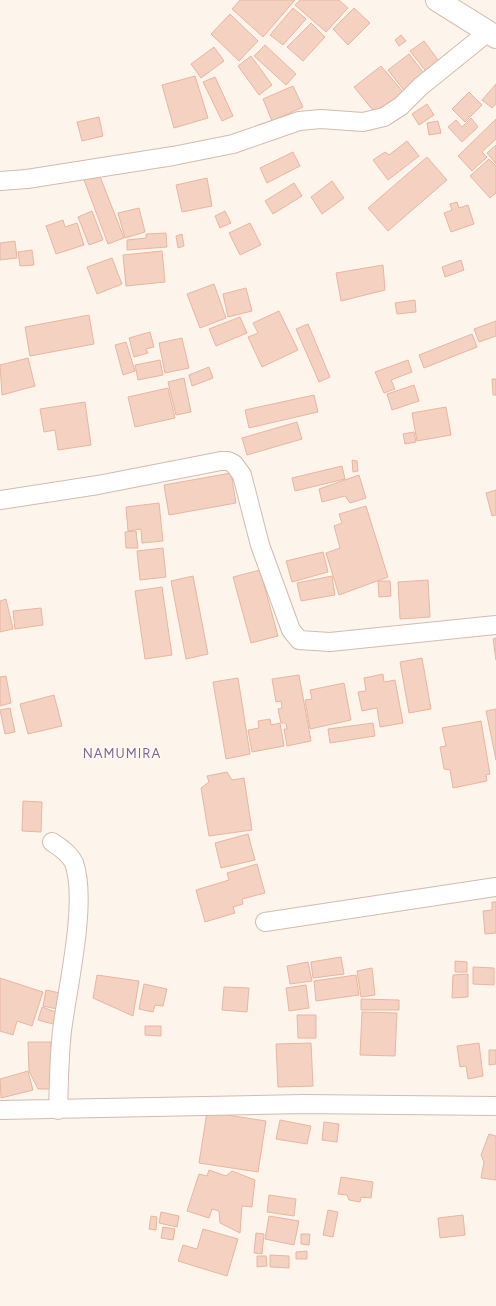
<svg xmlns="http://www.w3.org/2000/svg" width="496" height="1306" font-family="Figtree,sans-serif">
<rect width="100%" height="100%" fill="#fdf5eb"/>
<path fill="#f4d1c1" stroke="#e8b6a1" d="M 240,0 L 295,0 L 263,37 L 232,9 Z
M 300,0 L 339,0 L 348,8 L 326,32 L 295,5 Z
M 293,8 L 306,19 L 283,45 L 270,35 Z
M 354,8 L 370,23 L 348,45 L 333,29 Z
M 230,14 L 258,41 L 239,61 L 211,34 Z
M 311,23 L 325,37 L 303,61 L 287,47 Z
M 401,35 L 406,41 L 399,46 L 395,40 Z
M 424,41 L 441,64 L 428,74 L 410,51 Z
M 265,45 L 296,74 L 286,85 L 254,56 Z
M 214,47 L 224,61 L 201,78 L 191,64 Z
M 409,54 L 427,77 L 406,93 L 388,70 Z
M 251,56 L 272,85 L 259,95 L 238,66 Z
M 381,66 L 403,92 L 376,114 L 354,87 Z
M 195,76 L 208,118 L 174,128 L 162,85 Z
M 215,77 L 233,116 L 222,121 L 203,82 Z
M 496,84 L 496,104 L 492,108 L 482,100 Z
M 293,86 L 303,107 L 272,121 L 263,99 Z
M 469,92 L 482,105 L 465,122 L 452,109 Z
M 427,104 L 434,115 L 419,125 L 412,114 Z
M 99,117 L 103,136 L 82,141 L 77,122 Z
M 471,118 L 478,127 L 462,142 L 448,127 L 456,120 L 462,127 Z
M 496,119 L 496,139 L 482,152 L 487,157 L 472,171 L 458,156 Z
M 438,121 L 441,133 L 429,135 L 427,123 Z
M 407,141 L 419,156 L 388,180 L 373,160 L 385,152 L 389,155 Z
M 496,145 L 496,164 L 487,153 Z
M 293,152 L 300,166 L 267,183 L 260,168 Z
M 427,157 L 447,180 L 388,231 L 368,208 Z
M 489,159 L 496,166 L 496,193 L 490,198 L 470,176 Z
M 99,174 L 124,238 L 108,244 L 84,180 Z
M 207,178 L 212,206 L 182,212 L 176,185 Z
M 332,181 L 344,198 L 322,214 L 311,197 Z
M 294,183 L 302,196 L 273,214 L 265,201 Z
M 457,202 L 459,208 L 468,205 L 474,224 L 451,232 L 444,213 L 452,210 L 450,204 Z
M 139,208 L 145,232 L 125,238 L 118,213 Z
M 92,211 L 103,240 L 89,245 L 78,217 Z
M 225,211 L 231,223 L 220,228 L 215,216 Z
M 63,220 L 65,227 L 77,223 L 84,245 L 56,254 L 46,226 Z
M 250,223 L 261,245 L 240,255 L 229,233 Z
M 166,233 L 167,247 L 127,250 L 127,240 L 146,238 L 146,234 Z
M 182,234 L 184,246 L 178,248 L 176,236 Z
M 15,241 L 17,258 L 0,260 L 0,243 Z
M 32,250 L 34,265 L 20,266 L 18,252 Z
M 162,251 L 165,282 L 126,286 L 123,255 Z
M 112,258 L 122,284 L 97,294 L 87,267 Z
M 461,260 L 464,270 L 445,277 L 442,267 Z
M 383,265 L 385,290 L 341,301 L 336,273 Z
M 214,284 L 226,318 L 200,328 L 187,294 Z
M 246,288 L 252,311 L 228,317 L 223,294 Z
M 415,300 L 416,312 L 397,314 L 395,303 Z
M 279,311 L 298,350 L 262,367 L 248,337 L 258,333 L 253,323 Z
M 89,315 L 94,344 L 30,356 L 25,327 Z
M 240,317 L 247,333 L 216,346 L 209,329 Z
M 496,321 L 496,336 L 479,342 L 474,329 Z
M 308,324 L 330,377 L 319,382 L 296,329 Z
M 150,332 L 154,347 L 146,349 L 148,353 L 134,357 L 129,338 Z
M 472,334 L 477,347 L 424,368 L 419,355 Z
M 182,338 L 189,368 L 165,373 L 159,343 Z
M 126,342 L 135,371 L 123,375 L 115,345 Z
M 28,358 L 35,386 L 2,395 L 0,365 Z
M 160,360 L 163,375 L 138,380 L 135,365 Z
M 408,360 L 412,372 L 391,380 L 395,389 L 384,393 L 375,372 Z
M 209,367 L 213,378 L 192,386 L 189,375 Z
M 184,378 L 191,412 L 176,415 L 168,382 Z
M 492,379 L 496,379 L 496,395 L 493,395 Z
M 414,385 L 419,401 L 392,410 L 387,394 Z
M 168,388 L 175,418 L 135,427 L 128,397 Z
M 314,395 L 318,412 L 249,428 L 245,410 Z
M 85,402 L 91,445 L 58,450 L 55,430 L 44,432 L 40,409 Z
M 446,407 L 451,435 L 417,441 L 412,413 Z
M 297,422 L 302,439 L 247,455 L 242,438 Z
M 414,432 L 416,442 L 405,444 L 403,434 Z
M 352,460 L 357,461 L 358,471 L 353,472 Z
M 342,466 L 345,479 L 295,491 L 292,478 Z
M 231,473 L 236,503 L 169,515 L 164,485 Z
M 359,475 L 366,498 L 350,503 L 345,496 L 322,502 L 319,489 Z
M 496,490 L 496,515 L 492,516 L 486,493 Z
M 159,503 L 163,541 L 142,543 L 141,529 L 128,531 L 126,507 Z
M 366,506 L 388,577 L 339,595 L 326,553 L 340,548 L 334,526 L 342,523 L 339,514 Z
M 136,531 L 138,548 L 126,548 L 125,532 Z
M 163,548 L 166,577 L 140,580 L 137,551 Z
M 323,552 L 328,572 L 292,582 L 286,561 Z
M 260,570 L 278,636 L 251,643 L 233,577 Z
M 193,576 L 208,654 L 186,659 L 171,581 Z
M 332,576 L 335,595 L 301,601 L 297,583 Z
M 428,580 L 430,617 L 400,619 L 398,582 Z
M 378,581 L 390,581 L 391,596 L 379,597 Z
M 162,587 L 172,655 L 145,659 L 135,591 Z
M 6,599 L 13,629 L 0,632 L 0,601 Z
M 41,608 L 43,625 L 15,629 L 13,611 Z
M 496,638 L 496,660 L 493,639 Z
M 422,658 L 431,709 L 409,713 L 400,662 Z
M 383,674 L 384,682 L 395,680 L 403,723 L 380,727 L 377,708 L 362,711 L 358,692 L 366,691 L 364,678 Z
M 299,675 L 311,741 L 287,746 L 284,729 L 287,729 L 286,723 L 281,723 L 278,709 L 282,708 L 281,701 L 276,702 L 272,679 Z
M 6,676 L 11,703 L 0,706 L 0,677 Z
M 238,678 L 250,754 L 226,759 L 213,682 Z
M 344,683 L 351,720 L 310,729 L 305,700 L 312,699 L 310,690 Z
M 54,695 L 62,726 L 28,734 L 20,704 Z
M 10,708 L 15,732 L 5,734 L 0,710 Z
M 496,709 L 496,760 L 486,711 Z
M 270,719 L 271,725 L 280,723 L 284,746 L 252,752 L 248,730 L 259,728 L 258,721 Z
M 481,721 L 490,774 L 486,775 L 487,781 L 453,788 L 450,770 L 444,769 L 440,747 L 446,746 L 442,728 Z
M 373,723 L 375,736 L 330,743 L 328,729 Z
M 227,772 L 232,780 L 244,778 L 252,830 L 209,836 L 201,788 L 209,782 L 207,776 Z
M 23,801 L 42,802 L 41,832 L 22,831 Z
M 248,834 L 255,860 L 221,868 L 215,843 Z
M 257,864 L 265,893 L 242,899 L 243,904 L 233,907 L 235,913 L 205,922 L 196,890 L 229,880 L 227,873 Z
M 492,902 L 496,902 L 496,933 L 485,934 L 483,911 L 492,910 Z
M 341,957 L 344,974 L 313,978 L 311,962 Z
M 455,961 L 467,962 L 467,972 L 455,972 Z
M 308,962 L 312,981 L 290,984 L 287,966 Z
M 473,967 L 494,968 L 494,985 L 473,984 Z
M 372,968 L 375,995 L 361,997 L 357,971 Z
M 468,974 L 468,997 L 452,998 L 453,975 Z
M 97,975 L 139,981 L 133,1016 L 93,998 Z
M 356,975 L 359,995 L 316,1001 L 314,981 Z
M 0,978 L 43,992 L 32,1026 L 17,1021 L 13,1035 L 0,1031 Z
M 144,984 L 167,989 L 163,1006 L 155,1005 L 153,1012 L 139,1009 Z
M 306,985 L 309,1008 L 289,1011 L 286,988 Z
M 224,987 L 249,988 L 247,1012 L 222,1010 Z
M 46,990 L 60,993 L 57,1009 L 43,1006 Z
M 361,999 L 399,1000 L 399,1010 L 361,1010 Z
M 42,1007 L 56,1012 L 53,1024 L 38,1020 Z
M 362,1012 L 397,1013 L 395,1056 L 360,1055 Z
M 297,1015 L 316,1015 L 316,1038 L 298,1038 Z
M 145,1026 L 161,1026 L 161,1036 L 145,1035 Z
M 28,1042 L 51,1042 L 52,1089 L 38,1089 L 29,1071 Z
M 311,1043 L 313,1086 L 278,1087 L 276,1044 Z
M 479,1043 L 483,1076 L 468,1079 L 466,1066 L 460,1067 L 457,1046 Z
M 489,1050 L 496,1050 L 496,1064 L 489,1065 Z
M 28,1071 L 33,1090 L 1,1098 L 0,1079 Z
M 207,1112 L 266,1121 L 258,1172 L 199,1163 Z
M 280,1120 L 311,1126 L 307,1144 L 276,1139 Z
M 324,1122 L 339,1124 L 337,1142 L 322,1140 Z
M 489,1134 L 496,1136 L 496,1180 L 481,1178 L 484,1162 L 481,1155 Z
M 209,1170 L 226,1176 L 232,1171 L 255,1180 L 252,1207 L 242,1206 L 240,1233 L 220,1223 L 219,1211 L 212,1209 L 209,1218 L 187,1211 L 199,1174 L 207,1176 Z
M 341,1177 L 373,1182 L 371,1198 L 361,1197 L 360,1202 L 349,1200 L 347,1195 L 338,1194 Z
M 269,1195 L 296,1199 L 294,1216 L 267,1212 Z
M 328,1210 L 338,1212 L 333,1237 L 323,1235 Z
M 161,1212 L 179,1216 L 177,1227 L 159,1223 Z
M 463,1215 L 465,1235 L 440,1238 L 438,1218 Z
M 151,1216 L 157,1217 L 156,1230 L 149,1229 Z
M 269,1216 L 299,1221 L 294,1245 L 265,1239 Z
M 163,1227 L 175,1229 L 173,1240 L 161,1238 Z
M 203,1229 L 238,1239 L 227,1276 L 178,1261 L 183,1245 L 197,1249 Z
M 256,1233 L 264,1234 L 262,1254 L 254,1253 Z
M 301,1234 L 310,1234 L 309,1245 L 301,1244 Z
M 307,1251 L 307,1259 L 296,1259 L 296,1252 Z
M 270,1255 L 289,1256 L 289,1268 L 270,1267 Z
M 257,1256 L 266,1256 L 267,1266 L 257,1267 Z"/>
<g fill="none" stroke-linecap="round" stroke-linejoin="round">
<defs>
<path id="minor" d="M 0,181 L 27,179 L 173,156 L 233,144 L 299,121 L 321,119 L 363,122 L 384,117 L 401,106 L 420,87 L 488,32
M 0,500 L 98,485 L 221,461 L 228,461 L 234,464 L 242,475 L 260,545 L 291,630 L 299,640 L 330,642 L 496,625
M 52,842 C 60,847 70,854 74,863 C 88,902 67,989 62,1031 C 59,1057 59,1084 58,1110
M 265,922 L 496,887
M 0,1110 L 303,1104 L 496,1106"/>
<path id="secondary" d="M 437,0 L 496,37"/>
</defs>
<use href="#minor" stroke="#d2bbaf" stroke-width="20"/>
<use href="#secondary" stroke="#d7bdaf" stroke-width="24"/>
<use href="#minor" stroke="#fff" stroke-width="18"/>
<use href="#secondary" stroke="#fff" stroke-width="22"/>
</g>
<g text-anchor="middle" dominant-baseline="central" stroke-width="3.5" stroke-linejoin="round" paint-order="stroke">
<g font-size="13" letter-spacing="1" fill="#816496" stroke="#fff9f2">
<text x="122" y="753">NAMUMIRA</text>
</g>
</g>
</svg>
